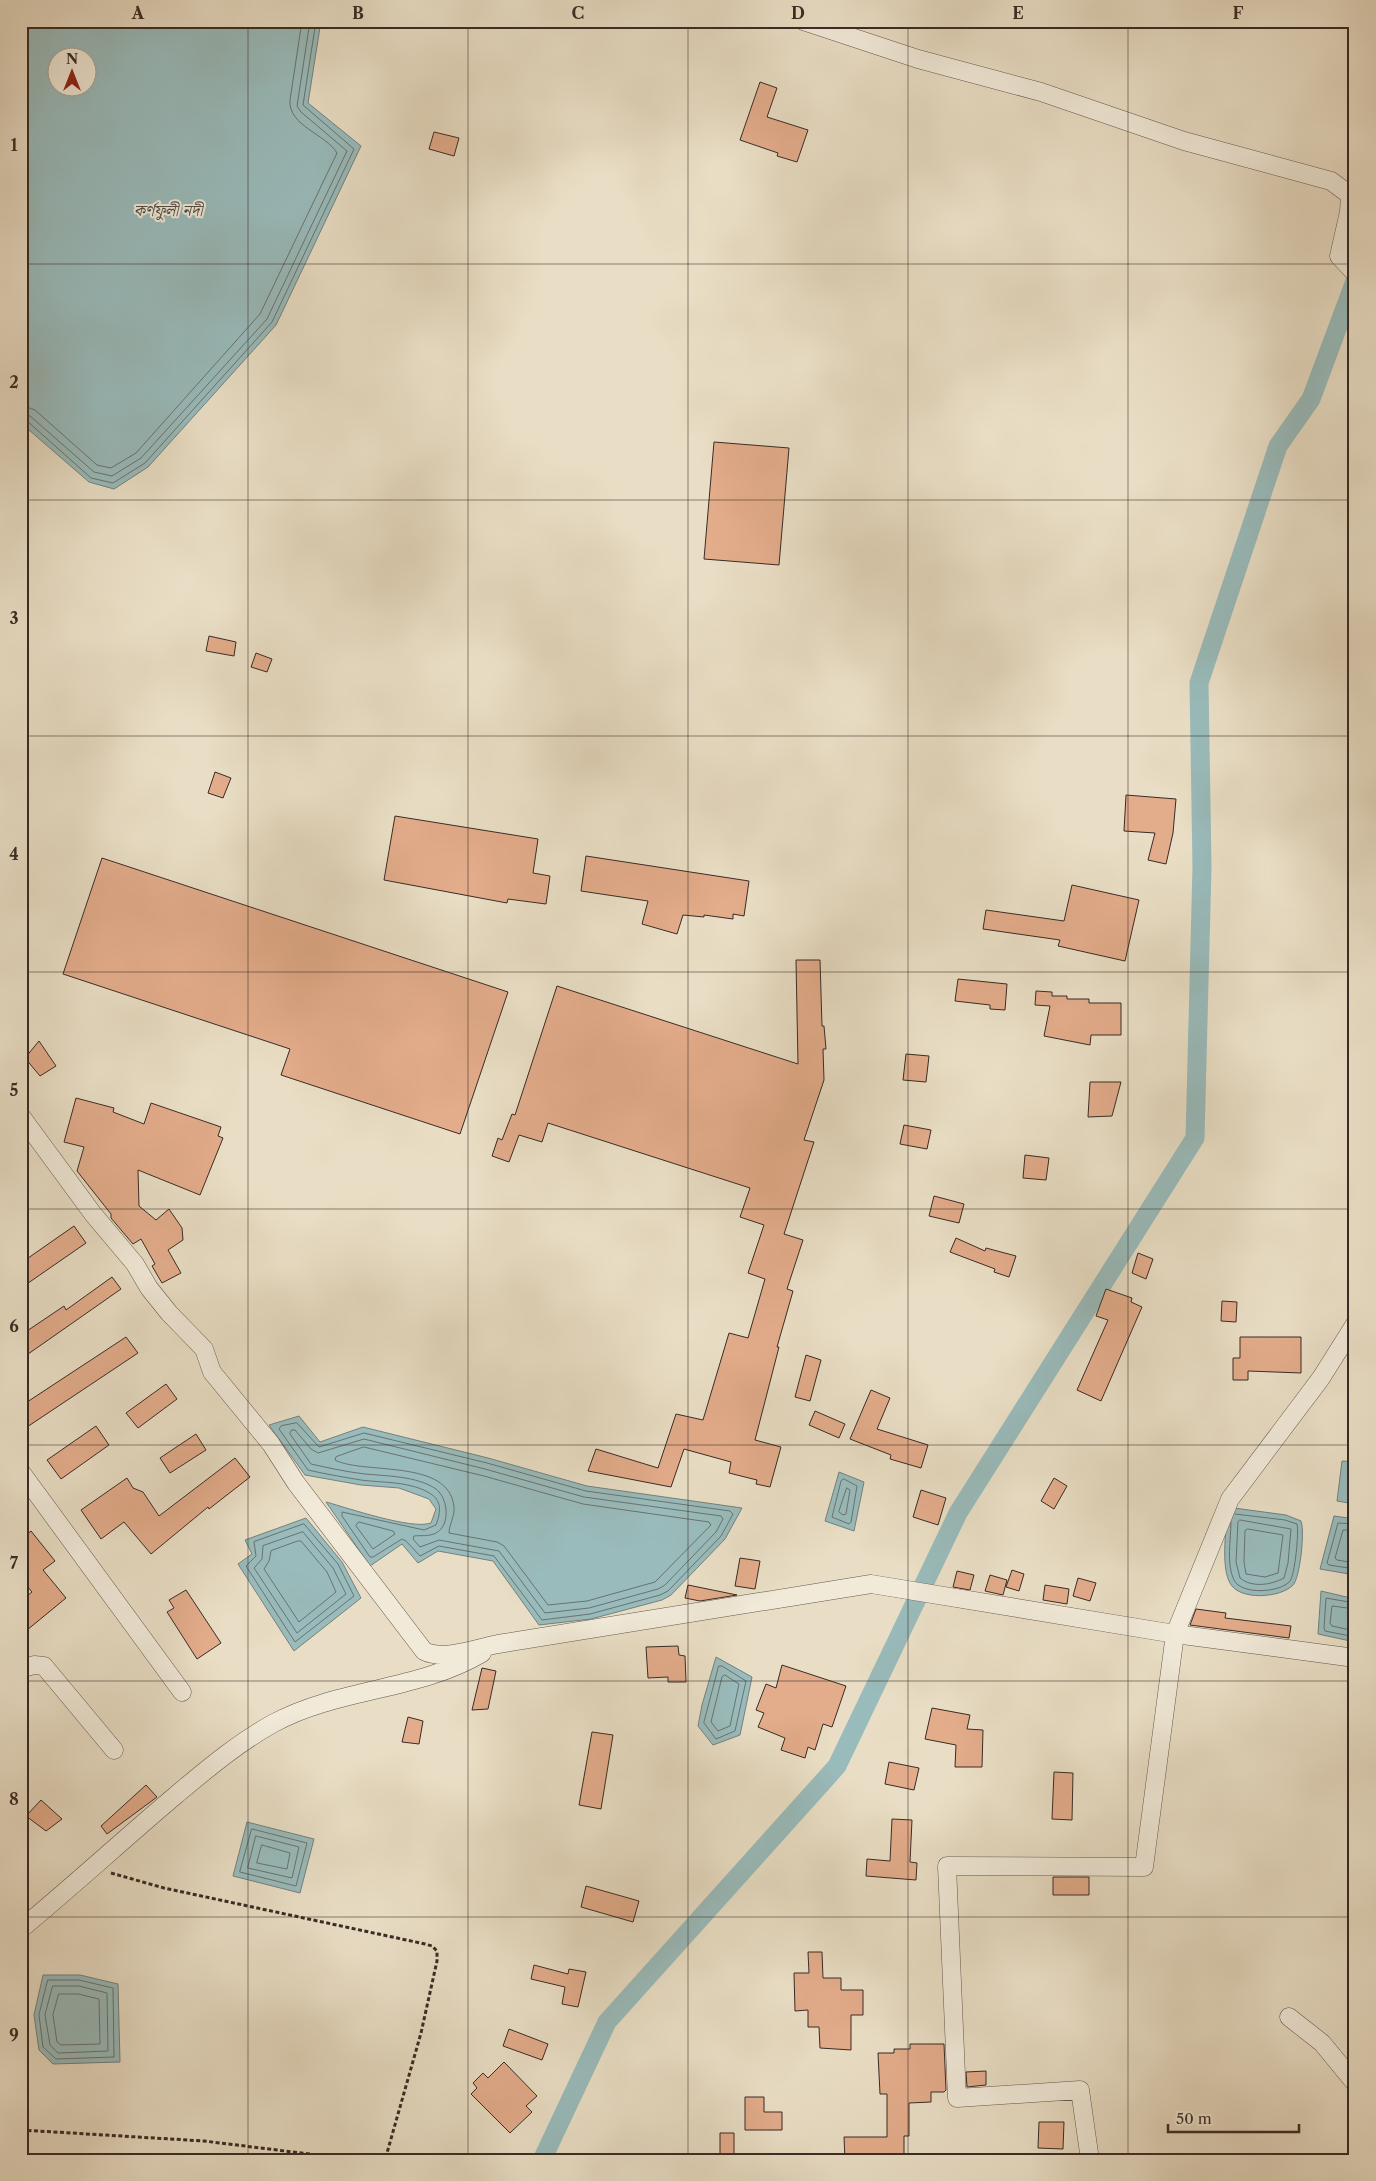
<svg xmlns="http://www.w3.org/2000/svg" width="1376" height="2181" font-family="'Libre Caslon Text','Noto Serif Bengali',serif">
<rect width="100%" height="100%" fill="#e9dec5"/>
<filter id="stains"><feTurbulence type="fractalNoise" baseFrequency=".004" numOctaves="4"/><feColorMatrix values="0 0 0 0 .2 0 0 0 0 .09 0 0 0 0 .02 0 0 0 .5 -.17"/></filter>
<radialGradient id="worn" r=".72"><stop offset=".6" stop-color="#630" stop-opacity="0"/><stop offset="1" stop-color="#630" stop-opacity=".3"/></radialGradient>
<path fill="#9bb" stroke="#73817f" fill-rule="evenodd" d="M 21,21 L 321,21 L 308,103 L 361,146 L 276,325 L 148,467 L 114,489 L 89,482 L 21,423 ZM 58,58 L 88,58 L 88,88 L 58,88 Z
M 299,1416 L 320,1442 L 363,1427 L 488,1458 L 587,1486 L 742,1508 L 725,1539 L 671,1595 L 662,1600 L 591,1619 L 539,1625 L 493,1561 L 438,1551 L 418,1563 L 402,1544 L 370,1566 L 326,1502 C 348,1508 412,1530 431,1523 L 436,1509 L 429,1499 L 399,1488 L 361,1485 L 305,1475 L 269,1425 Z
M 1342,1461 L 1355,1462 L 1355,1504 L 1337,1501 Z
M 839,1472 L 864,1482 L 854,1531 L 825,1521 Z
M 1234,1508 L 1286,1515 L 1301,1521 C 1305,1531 1300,1578 1293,1585 C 1281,1598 1239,1601 1230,1583 C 1221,1567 1226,1532 1227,1514 Z
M 1334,1516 L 1355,1519 L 1355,1575 L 1320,1569 Z
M 306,1518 L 342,1562 L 361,1598 L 294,1651 L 238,1564 L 252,1554 L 245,1540 Z
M 1321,1591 L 1355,1599 L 1355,1642 L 1318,1634 Z
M 716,1657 L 752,1677 L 740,1735 L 713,1745 L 698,1726 L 702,1705 Z
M 247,1822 L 314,1839 L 300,1893 L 233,1876 Z
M 43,1975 L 80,1975 L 118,1984 L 120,2062 L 53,2064 L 39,2050 L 34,2015 Z"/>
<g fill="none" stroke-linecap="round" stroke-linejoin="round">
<path stroke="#697370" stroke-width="1" d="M 21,405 L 35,410 L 97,465 L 111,468 L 136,453 L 260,314 L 337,153 C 326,134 288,126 290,100 L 302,21
M 21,413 L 30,416 L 94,472 L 112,476 L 141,458 L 267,319 L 347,151 L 301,112 L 297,106 L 310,21
M 21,419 L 26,420 L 91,478 L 113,483 L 145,463 L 272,322 L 354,149 L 303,105 L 316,21
M 297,1423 L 319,1447 L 364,1433 L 487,1463 L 586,1491 L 730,1511 L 733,1514 L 721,1536 L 668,1591 L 660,1595 L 590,1614 L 542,1620 L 494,1556 L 439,1546 L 420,1556 L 406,1541 L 402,1539 L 373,1557 L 370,1557 L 342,1516 L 342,1512 L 424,1530 L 436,1525 C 440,1514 443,1502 431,1494 C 411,1481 383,1483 361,1480 C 343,1477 325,1474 308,1470 L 279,1429 L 281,1426 Z
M 292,1430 L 295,1430 L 311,1449 L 318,1453 L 364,1439 L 485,1469 L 584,1497 L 721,1516 L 723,1519 L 716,1532 L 665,1585 L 658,1589 L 589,1608 L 545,1613 L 499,1551 L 439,1540 L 420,1547 L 413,1539 L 414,1536 C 421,1535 428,1537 436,1533 C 451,1525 448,1498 436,1489 C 417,1476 386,1476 365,1474 C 347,1472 329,1468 311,1464 L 290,1434 Z
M 364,1447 L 484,1476 L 583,1504 L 709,1522 L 711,1525 L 655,1582 L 587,1601 L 548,1605 L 504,1546 L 497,1542 L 449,1533 C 449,1525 455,1516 454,1507 C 449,1458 364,1475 335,1460 L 336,1457 Z
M 844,1479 L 857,1486 L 851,1522 L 849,1524 L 832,1517 L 841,1481 Z
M 847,1488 L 850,1490 L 846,1514 L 843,1515 L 839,1512 Z
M 1240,1520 L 1291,1529 L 1288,1563 L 1284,1578 C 1271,1585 1252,1588 1240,1578 L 1236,1562 L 1238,1522 Z
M 359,1522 L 393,1531 L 395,1534 L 373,1549 L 356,1526 Z
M 1231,1522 C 1231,1539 1226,1564 1234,1580 C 1241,1595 1280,1593 1290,1581 C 1295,1574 1299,1533 1297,1524 L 1285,1520 L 1235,1514
M 304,1524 L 338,1564 L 354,1596 L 295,1642 L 246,1566 L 256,1556 L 254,1542 Z
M 1355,1524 L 1338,1523 L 1327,1563 L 1329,1565 L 1355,1569
M 1248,1529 L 1283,1535 L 1278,1573 L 1265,1577 L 1246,1574 L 1244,1562 L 1245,1531 Z
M 1355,1530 L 1343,1530 L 1335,1558 L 1337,1560 L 1355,1563
M 303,1532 L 333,1568 L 346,1594 L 297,1633 L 254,1568 L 262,1559 L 263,1546 Z
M 298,1541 L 301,1541 L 327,1572 L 336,1592 L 299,1622 L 264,1569 L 269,1561 L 271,1551 Z
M 1355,1603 L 1326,1598 L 1324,1628 L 1325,1631 L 1355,1637
M 1355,1609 L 1332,1606 L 1330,1623 L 1332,1626 L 1355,1631
M 719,1666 L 722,1666 L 746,1681 L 735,1731 L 716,1739 L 704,1723 Z
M 725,1675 L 739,1684 L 730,1726 L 718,1731 L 711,1722 L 722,1677 Z
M 252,1829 L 307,1843 L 296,1886 L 240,1872 Z
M 256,1836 L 299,1847 L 292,1878 L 248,1868 Z
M 262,1845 L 290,1853 L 287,1869 L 257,1863 Z
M 48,1980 L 79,1980 L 113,1988 L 114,2057 L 56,2059 L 43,2047 L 39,2015 Z
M 53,1986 L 79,1986 L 107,1993 L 108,2051 L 58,2053 L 50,2045 L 45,2015 Z
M 59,1994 L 78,1994 L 99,1999 L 100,2044 L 61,2045 L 57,2042 L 53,2015 Z"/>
<path stroke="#9bb" stroke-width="19" d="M 542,2160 L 607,2022 L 837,1766 L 958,1513 L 1195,1138 L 1202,867 L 1199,683 L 1278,446 L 1311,399 L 1355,281"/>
</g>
<path fill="#e3ac8b" stroke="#392b25" d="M 760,82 L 777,88 L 767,117 L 808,130 L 797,162 L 777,156 L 778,153 L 740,140 Z
M 434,132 L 459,138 L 454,156 L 429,149 Z
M 714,442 L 789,448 L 779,565 L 704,559 Z
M 209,636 L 236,642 L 234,656 L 206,651 Z
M 256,653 L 272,659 L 267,672 L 251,667 Z
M 215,772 L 231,778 L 223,798 L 208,793 Z
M 1126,795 L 1176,799 L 1173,833 L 1166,864 L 1148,860 L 1155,833 L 1124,831 Z
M 395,816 L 538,839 L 533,873 L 550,876 L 546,904 L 508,899 L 507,903 L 384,880 Z
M 586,856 L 749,881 L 744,916 L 733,914 L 733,919 L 704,915 L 704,917 L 683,915 L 677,934 L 642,924 L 648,901 L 581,891 Z
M 102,858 L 508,992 L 460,1134 L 281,1075 L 290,1049 L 63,974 Z
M 1072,885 L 1139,900 L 1125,961 L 1058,946 L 1060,940 L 983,929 L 986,910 L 1064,921 Z
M 796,960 L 820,960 L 822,1026 L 824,1026 L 826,1049 L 823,1049 L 824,1080 L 804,1140 L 814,1142 L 784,1234 L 803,1240 L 787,1289 L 793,1291 L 777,1347 L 779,1347 L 755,1440 L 781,1447 L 770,1487 L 756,1484 L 757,1480 L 729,1473 L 731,1462 L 684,1449 L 671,1487 L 588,1471 L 596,1449 L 658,1468 L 676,1414 L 703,1420 L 729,1333 L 748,1338 L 765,1279 L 748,1273 L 764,1225 L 740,1217 L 750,1188 L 548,1123 L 542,1142 L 519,1135 L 509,1162 L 492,1156 L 498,1138 L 502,1140 L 512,1114 L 515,1115 L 557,986 L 798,1064 Z
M 958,979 L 1007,984 L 1005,1010 L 990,1009 L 990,1005 L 955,1001 Z
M 1036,991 L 1052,992 L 1052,996 L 1067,996 L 1067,999 L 1089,999 L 1089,1003 L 1121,1003 L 1121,1035 L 1091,1035 L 1090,1045 L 1044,1036 L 1050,1006 L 1035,1005 Z
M 39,1041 L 56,1066 L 40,1076 L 25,1058 Z
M 906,1054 L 929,1056 L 926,1082 L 903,1080 Z
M 1090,1082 L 1121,1082 L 1112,1116 L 1088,1117 Z
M 76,1098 L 114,1108 L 113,1112 L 144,1124 L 151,1103 L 221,1127 L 218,1136 L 223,1138 L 200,1195 L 138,1170 L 139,1206 L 156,1220 L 169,1209 L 182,1228 L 183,1240 L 168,1250 L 181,1273 L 162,1283 L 152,1266 L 155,1264 L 141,1239 L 133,1244 L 111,1218 L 111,1214 L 77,1171 L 84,1147 L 64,1142 Z
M 904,1125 L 931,1130 L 927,1149 L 900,1144 Z
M 1025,1155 L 1049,1158 L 1046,1180 L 1023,1178 Z
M 934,1196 L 964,1204 L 959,1223 L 929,1216 Z
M 74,1226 L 86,1243 L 21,1288 L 21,1263 Z
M 956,1238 L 985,1251 L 986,1248 L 1016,1256 L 1009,1277 L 994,1272 L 995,1269 L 950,1252 Z
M 1138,1253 L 1153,1259 L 1146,1279 L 1132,1273 Z
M 112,1277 L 121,1289 L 21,1359 L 21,1335 L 64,1306 L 66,1310 Z
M 1106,1289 L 1132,1298 L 1131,1302 L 1142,1307 L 1101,1401 L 1077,1390 L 1108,1320 L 1096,1316 Z
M 1222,1301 L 1237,1302 L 1236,1322 L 1221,1321 Z
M 126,1337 L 138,1353 L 21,1431 L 21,1406 Z
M 1240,1337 L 1301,1337 L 1301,1373 L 1248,1371 L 1248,1380 L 1233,1380 L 1233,1358 L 1240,1358 Z
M 806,1355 L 821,1360 L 810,1401 L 795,1397 Z
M 166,1384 L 177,1399 L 138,1428 L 126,1413 Z
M 871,1390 L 890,1398 L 877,1429 L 928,1445 L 921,1468 L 890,1459 L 891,1455 L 850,1439 Z
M 815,1411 L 845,1424 L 839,1438 L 809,1425 Z
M 96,1426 L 109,1445 L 61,1479 L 47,1460 Z
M 196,1434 L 206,1450 L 170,1473 L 160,1458 Z
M 235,1458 L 250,1477 L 209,1509 L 208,1507 L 151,1554 L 124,1522 L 101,1539 L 81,1510 L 127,1478 L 133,1488 L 143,1492 L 159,1516 Z
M 1054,1478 L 1067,1486 L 1054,1509 L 1041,1501 Z
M 921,1490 L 946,1498 L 938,1525 L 913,1517 Z
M 31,1531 L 55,1561 L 43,1570 L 66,1598 L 21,1635 L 21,1601 L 32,1592 L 21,1579 L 21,1539 Z
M 740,1558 L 760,1561 L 755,1589 L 735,1586 Z
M 1012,1570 L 1024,1574 L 1019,1591 L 1006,1587 Z
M 957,1571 L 974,1575 L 970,1590 L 953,1587 Z
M 990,1575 L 1007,1580 L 1003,1595 L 985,1591 Z
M 1078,1578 L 1096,1583 L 1090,1601 L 1073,1596 Z
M 688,1585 L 737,1595 L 700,1601 L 685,1598 Z
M 1045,1585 L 1069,1589 L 1067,1604 L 1043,1600 Z
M 186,1590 L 221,1643 L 197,1659 L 167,1612 L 174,1608 L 169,1600 Z
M 1196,1609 L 1226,1613 L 1225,1618 L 1291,1626 L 1289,1638 L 1190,1625 Z
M 678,1646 L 679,1655 L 685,1656 L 686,1682 L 668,1682 L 668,1677 L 648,1678 L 646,1647 Z
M 782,1665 L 846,1686 L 832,1727 L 823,1724 L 815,1750 L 808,1747 L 805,1758 L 781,1750 L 785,1738 L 758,1727 L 764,1713 L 756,1710 L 766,1684 L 776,1688 Z
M 482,1668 L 496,1671 L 488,1709 L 472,1710 Z
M 932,1708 L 970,1715 L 967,1729 L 983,1730 L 982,1767 L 955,1767 L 956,1745 L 925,1739 Z
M 408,1717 L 423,1721 L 419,1744 L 402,1742 Z
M 592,1732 L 613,1735 L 601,1809 L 579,1805 Z
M 889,1762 L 919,1768 L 914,1790 L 885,1784 Z
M 1054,1772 L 1073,1773 L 1072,1820 L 1052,1819 Z
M 146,1785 L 157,1797 L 107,1834 L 101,1826 Z
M 41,1800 L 62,1819 L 46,1831 L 26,1816 Z
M 892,1819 L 912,1820 L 910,1862 L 917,1863 L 916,1880 L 866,1876 L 867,1859 L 890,1861 Z
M 1053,1877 L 1089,1877 L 1089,1895 L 1053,1895 Z
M 586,1886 L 639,1901 L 633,1922 L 581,1907 Z
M 808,1952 L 822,1952 L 823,1978 L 841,1978 L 841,1990 L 863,1990 L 863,2015 L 851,2015 L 851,2050 L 820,2048 L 819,2027 L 808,2027 L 808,2010 L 795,2011 L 794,1973 L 809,1973 Z
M 534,1965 L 568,1974 L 569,1969 L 586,1972 L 578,2007 L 562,2004 L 565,1987 L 531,1979 Z
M 509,2029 L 548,2044 L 542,2060 L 503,2046 Z
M 910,2044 L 944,2044 L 946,2090 L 944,2092 L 931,2092 L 931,2102 L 909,2103 L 909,2136 L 904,2136 L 904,2160 L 845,2160 L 844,2137 L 887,2137 L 887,2094 L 880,2094 L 878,2053 L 894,2053 L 894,2049 L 910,2049 Z
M 504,2062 L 537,2096 L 526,2106 L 532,2112 L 510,2133 L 471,2094 L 477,2088 L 473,2083 L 483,2073 L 488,2078 Z
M 986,2071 L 986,2085 L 967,2087 L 966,2072 Z
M 745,2097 L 764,2097 L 764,2112 L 782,2112 L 782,2130 L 745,2130 Z
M 1039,2122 L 1064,2122 L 1063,2149 L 1038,2148 Z
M 720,2133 L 734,2133 L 734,2159 L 720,2159 Z"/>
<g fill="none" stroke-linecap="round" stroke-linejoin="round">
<defs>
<path id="minor" d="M 803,21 L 918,59 L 1041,92 L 1184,141 L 1331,181 L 1350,195 L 1349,212 L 1339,256 L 1355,273
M 21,1116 L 93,1214 L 135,1264 L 149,1288 L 169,1313 L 204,1349 L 212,1372 L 271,1444 L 296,1483 L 424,1651 C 443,1661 478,1648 498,1644 L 871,1584 L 1175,1634 L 1355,1658
M 21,1472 L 182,1692
M 21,1669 L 34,1665 L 44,1666 L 114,1750
M 21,1929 C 74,1885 124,1839 176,1795 C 207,1769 239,1742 274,1723 C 339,1688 418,1691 482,1653
M 1289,2017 L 1322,2043 L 1355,2083
M 1090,2160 L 1080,2090 L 957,2098 L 947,1866 L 1144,1867 L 1175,1634 L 1230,1499 L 1321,1378 L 1355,1324"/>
</defs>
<use href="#minor" stroke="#65584d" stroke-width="19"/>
<path stroke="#392b25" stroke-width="3" stroke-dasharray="4 2.5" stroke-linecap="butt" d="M 111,1873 L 164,1888 L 425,1944 L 432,1946 L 437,1951 L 437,1961 L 421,2033 L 385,2160
M 21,2130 L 204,2141 L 358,2160"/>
<use href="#minor" stroke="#f1ead9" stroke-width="18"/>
</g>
<path fill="none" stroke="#392b25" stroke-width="1" stroke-opacity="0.55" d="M 248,21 L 248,2160M 468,21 L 468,2160M 688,21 L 688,2160M 908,21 L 908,2160M 1128,21 L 1128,2160M 21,264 L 1355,264M 21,500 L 1355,500M 21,736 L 1355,736M 21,972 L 1355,972M 21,1209 L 1355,1209M 21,1445 L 1355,1445M 21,1681 L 1355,1681M 21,1917 L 1355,1917"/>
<g text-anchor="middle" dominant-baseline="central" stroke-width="4" stroke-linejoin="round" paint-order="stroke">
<g font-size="16" font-style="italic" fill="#514f4a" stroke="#f1ead9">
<text x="168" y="210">কর্ণফুলী নদী</text>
</g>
</g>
<rect width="1376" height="2181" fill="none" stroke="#e9dec5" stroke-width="55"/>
<g transform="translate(72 72)"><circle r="24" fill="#f1ead9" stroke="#a79e91"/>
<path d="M0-4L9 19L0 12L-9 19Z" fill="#8f2418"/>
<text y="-8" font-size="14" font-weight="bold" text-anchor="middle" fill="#392b25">N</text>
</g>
<path d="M1168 2124v8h131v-8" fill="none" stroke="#392b25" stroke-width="2.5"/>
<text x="1176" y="2124" font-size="15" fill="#392b25" stroke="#f1ead9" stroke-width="4" paint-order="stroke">50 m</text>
<rect x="28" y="28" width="1320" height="2126" fill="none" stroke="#392b25" stroke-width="2"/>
<g font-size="16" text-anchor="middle" font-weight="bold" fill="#392b25">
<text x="138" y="19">A</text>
<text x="358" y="19">B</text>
<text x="578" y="19">C</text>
<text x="798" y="19">D</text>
<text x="1018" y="19">E</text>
<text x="1238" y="19">F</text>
<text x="14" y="151">1</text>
<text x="14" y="388">2</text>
<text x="14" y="624">3</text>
<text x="14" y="860">4</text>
<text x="14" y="1096">5</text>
<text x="14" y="1332">6</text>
<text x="14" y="1569">7</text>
<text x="14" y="1805">8</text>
<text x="14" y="2041">9</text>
</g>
<rect width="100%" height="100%" filter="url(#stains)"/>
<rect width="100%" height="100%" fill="url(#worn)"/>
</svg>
